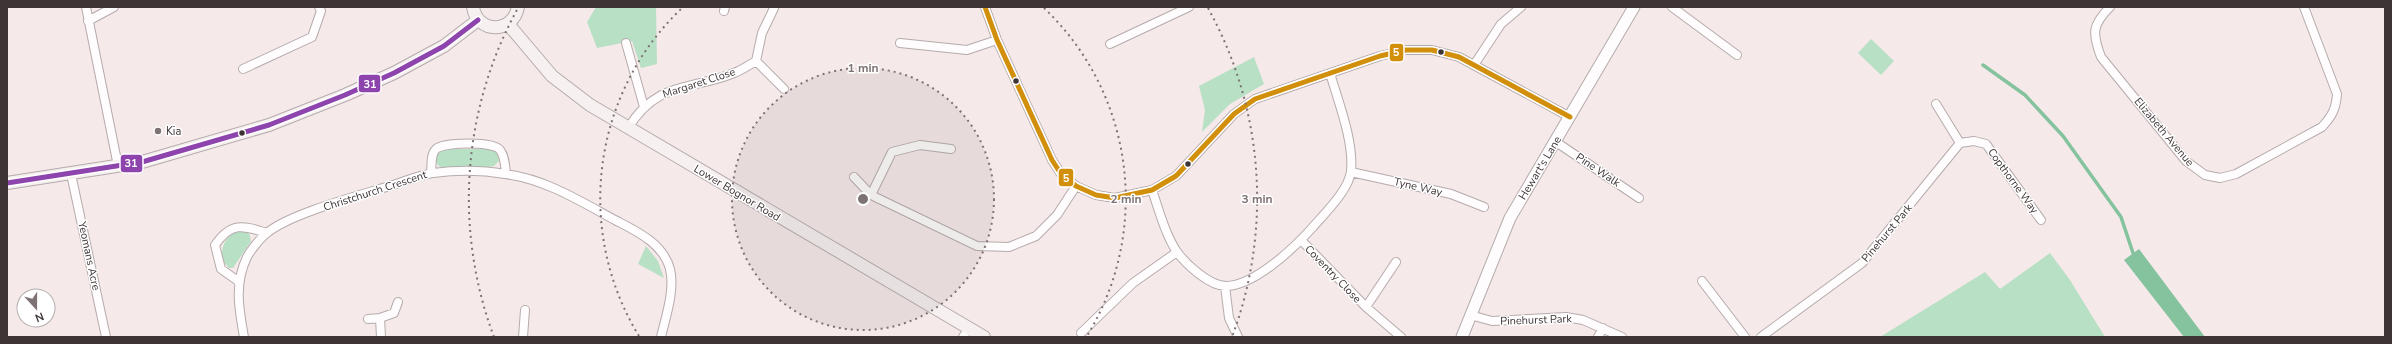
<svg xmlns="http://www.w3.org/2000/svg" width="2392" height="344" font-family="'Nunito Sans',sans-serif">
<rect width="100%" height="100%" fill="#f6e9ea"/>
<path fill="#b8e0c5" d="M 596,7 L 656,7 L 657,64 L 641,68 L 632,41 L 597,48 L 587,22 Z
M 1871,39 L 1894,61 L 1881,75 L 1858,53 Z
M 1254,57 L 1264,84 L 1230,104 L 1202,132 L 1205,110 L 1199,86 Z
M 443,149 L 492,149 L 498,154 L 499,161 L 494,166 L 488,167 L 440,167 L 436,163 L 435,157 Z
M 241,230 L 249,233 L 251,241 L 233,268 L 229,268 L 222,260 C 221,244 226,235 241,230 Z
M 646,246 L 658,261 L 664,278 L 638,264 Z
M 2050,253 L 2070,280 L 2105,337 L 1880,337 L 1985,272 L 2000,289 Z"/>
<path fill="#84c39e" d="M 2139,249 L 2205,337 L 2184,337 L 2124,260 Z"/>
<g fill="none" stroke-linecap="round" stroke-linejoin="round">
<path stroke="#84c39e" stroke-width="3.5" d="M 1983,65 L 2025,95 L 2063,136 L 2121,217 L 2133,253"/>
<defs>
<path id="minor" d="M 86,7 L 118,166
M 985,7 L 997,40 L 1052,160 L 1061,174 L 1076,186 L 1096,195 L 1115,198 L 1152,190 L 1176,176 L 1234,114 L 1255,99 L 1380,56 L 1406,50 L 1432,50 L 1459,57 L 1570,117
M 1672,7 L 1737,55
M 2110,7 C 2092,25 2092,33 2101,57 L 2186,161 L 2205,175 L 2220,178 L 2236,174 L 2322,127 C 2332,116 2336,109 2337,94 L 2304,7
M 724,11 L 725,7
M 88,21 L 114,7
M 626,43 L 644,107
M 900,43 L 967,50 L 997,40
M 1110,44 L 1189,7
M 756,61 L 784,89
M 1474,65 L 1501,24 L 1521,7
M 243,69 L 312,37 L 321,11 L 319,7
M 1936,104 L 1960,143
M 628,128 C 658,80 690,91 734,73 C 742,70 749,65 756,61 L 762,33 L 774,8
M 1556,142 L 1639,198
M 1960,143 L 1974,141 L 1986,144 L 2041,220
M 1351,172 L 1451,194 L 1484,207
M 431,173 C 432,166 430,155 436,149 C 443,142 494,141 500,150 C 505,156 505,166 506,174
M 71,174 L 106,337
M 854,177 L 871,195 L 977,246 L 1009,247 L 1036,236 L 1057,215 L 1076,186
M 1152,190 C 1159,210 1165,234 1177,252 C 1186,264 1209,286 1226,286 C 1254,286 1294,248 1312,228 C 1325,213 1349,190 1351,171 C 1354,141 1338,101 1330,73
M 871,195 L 892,152 L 920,145 L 951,149
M 1301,240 L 1366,307 L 1401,337
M 238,281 L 221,269 L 215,245 C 231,222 242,225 267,233
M 1702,281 L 1745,337
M 1225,286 L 1229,318 L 1238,337
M 1366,307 L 1396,262
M 1470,315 L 1492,321 L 1566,317 L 1583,320 L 1622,337
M 368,319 L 380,318
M 1081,333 L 1133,283 L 1177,252
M 244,337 C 239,309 234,284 247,257 C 251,250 260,238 267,233 C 290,213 365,194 396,184 C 408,180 421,175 433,173 C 456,170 482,170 505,174 C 545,179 580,201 615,220 C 636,231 663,243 670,269 C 675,290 666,316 661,337
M 381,337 L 380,318 L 394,313 L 398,302
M 523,337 L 525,310
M 963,337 L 969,328
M 1598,337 L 1603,328
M 1761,337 L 1862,263 L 1960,143"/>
<path id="tertiary" d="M 1462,337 L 1510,218 L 1634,7"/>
<path id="secondary" d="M 473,7 C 477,34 513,34 518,7
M 508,24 L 552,76 L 590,105 L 984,337
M 7,183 L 142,162 L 269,125 L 345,95 L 394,73 L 444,46 L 478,20"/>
</defs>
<use href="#minor" stroke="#b5abac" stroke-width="10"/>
<use href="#tertiary" stroke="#b5abac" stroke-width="13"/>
<use href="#secondary" stroke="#b5abac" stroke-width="14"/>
<use href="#minor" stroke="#fefcfc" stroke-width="8"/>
<use href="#tertiary" stroke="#fefcfc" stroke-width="11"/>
<use href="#secondary" stroke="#f6f0f1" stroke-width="12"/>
<defs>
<path id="bus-1" d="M 985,7 L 997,40 L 1052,160 L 1061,174 L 1076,186 L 1096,195 L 1115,198 L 1152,190 L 1176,176 L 1234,114 L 1255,99 L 1380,56 L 1406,50 L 1432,50 L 1459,57 L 1570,117"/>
<path id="bus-2" d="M 7,183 L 142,162 L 269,125 L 345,95 L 394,73 L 444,46 L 478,20"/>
</defs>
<use href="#bus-1" stroke="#fff" stroke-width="8"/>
<use href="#bus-2" stroke="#fff" stroke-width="8"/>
<use href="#bus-1" stroke="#d28f0b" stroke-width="5"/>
<use href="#bus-2" stroke="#8e44ad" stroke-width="5"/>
</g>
<circle cx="863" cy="199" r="131" fill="#7e7374" fill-opacity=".12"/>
<g fill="none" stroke="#7e7374" stroke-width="2" stroke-dasharray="2 4">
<circle cx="863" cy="199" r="131"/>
<path d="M639 336A263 263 0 0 1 682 8M1044 8A263 263 0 0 1 1087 336"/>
<path d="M494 337A394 394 0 0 1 518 8M1208 8A394 394 0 0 1 1232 337"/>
</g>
<g fill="#3e3435" stroke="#fff" stroke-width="1.5">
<circle cx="1441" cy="52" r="3.5"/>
<circle cx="1016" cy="81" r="3.5"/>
<circle cx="242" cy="133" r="3.5"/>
<circle cx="1188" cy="164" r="3.5"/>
</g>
<circle fill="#7e7374" stroke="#fff" stroke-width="1.5" cx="158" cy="131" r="4"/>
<g text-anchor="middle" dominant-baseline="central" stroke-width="3" stroke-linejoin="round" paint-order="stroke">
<g font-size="11" fill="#3e3435" stroke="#fff">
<text transform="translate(699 83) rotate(-18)">Margaret Close</text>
<text transform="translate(2164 132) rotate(50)">Elizabeth Avenue</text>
<text transform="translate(1540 168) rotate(-59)">Hewart's Lane</text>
<text transform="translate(1598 170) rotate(34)">Pine Walk</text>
<text transform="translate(2013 181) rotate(54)">Copthorne Way</text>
<text transform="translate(1418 187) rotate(13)">Tyne Way</text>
<text transform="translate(375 191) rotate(-18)">Christchurch Crescent</text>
<text transform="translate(737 193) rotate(31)">Lower Bognor Road</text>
<text transform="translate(1887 233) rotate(-50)">Pinehurst Park</text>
<text transform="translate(89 256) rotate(78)">Yeomans Acre</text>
<text transform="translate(1333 274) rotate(46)">Coventry Close</text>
<text transform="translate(1536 320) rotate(-2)">Pinehurst Park</text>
</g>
<g font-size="11" fill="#3e3435" stroke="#fff" text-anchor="start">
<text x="166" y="131">Kia</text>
</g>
</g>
<circle cx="863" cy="199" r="6" fill="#7e7374" stroke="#fff" stroke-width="2"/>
<g font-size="12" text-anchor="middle" font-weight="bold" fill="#7e7374" stroke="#fff" stroke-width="3" stroke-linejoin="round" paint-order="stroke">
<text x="863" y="72">1 min</text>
<text x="1126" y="203">2 min</text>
<text x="1257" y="203">3 min</text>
</g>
<g stroke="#fff" stroke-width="1.5">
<rect x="1389" y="43" width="15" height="19" rx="4" fill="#d28f0b"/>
<rect x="358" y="74" width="23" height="19" rx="4" fill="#8e44ad"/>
<rect x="120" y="154" width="23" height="19" rx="4" fill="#8e44ad"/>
<rect x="1058" y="168" width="16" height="19" rx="4" fill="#d28f0b"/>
</g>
<g font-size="11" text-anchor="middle" font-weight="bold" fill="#fff">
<text x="1396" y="56">5</text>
<text x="370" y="88">31</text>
<text x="131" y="167">31</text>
<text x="1066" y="182">5</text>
</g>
<rect width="2392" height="344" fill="none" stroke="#3e3435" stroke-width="16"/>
<g transform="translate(36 308) rotate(159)"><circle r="19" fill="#ffffff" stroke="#b2aeae"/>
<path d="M0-3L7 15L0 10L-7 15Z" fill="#7e7374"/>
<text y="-6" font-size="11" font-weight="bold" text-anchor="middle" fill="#3e3435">N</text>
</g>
</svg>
